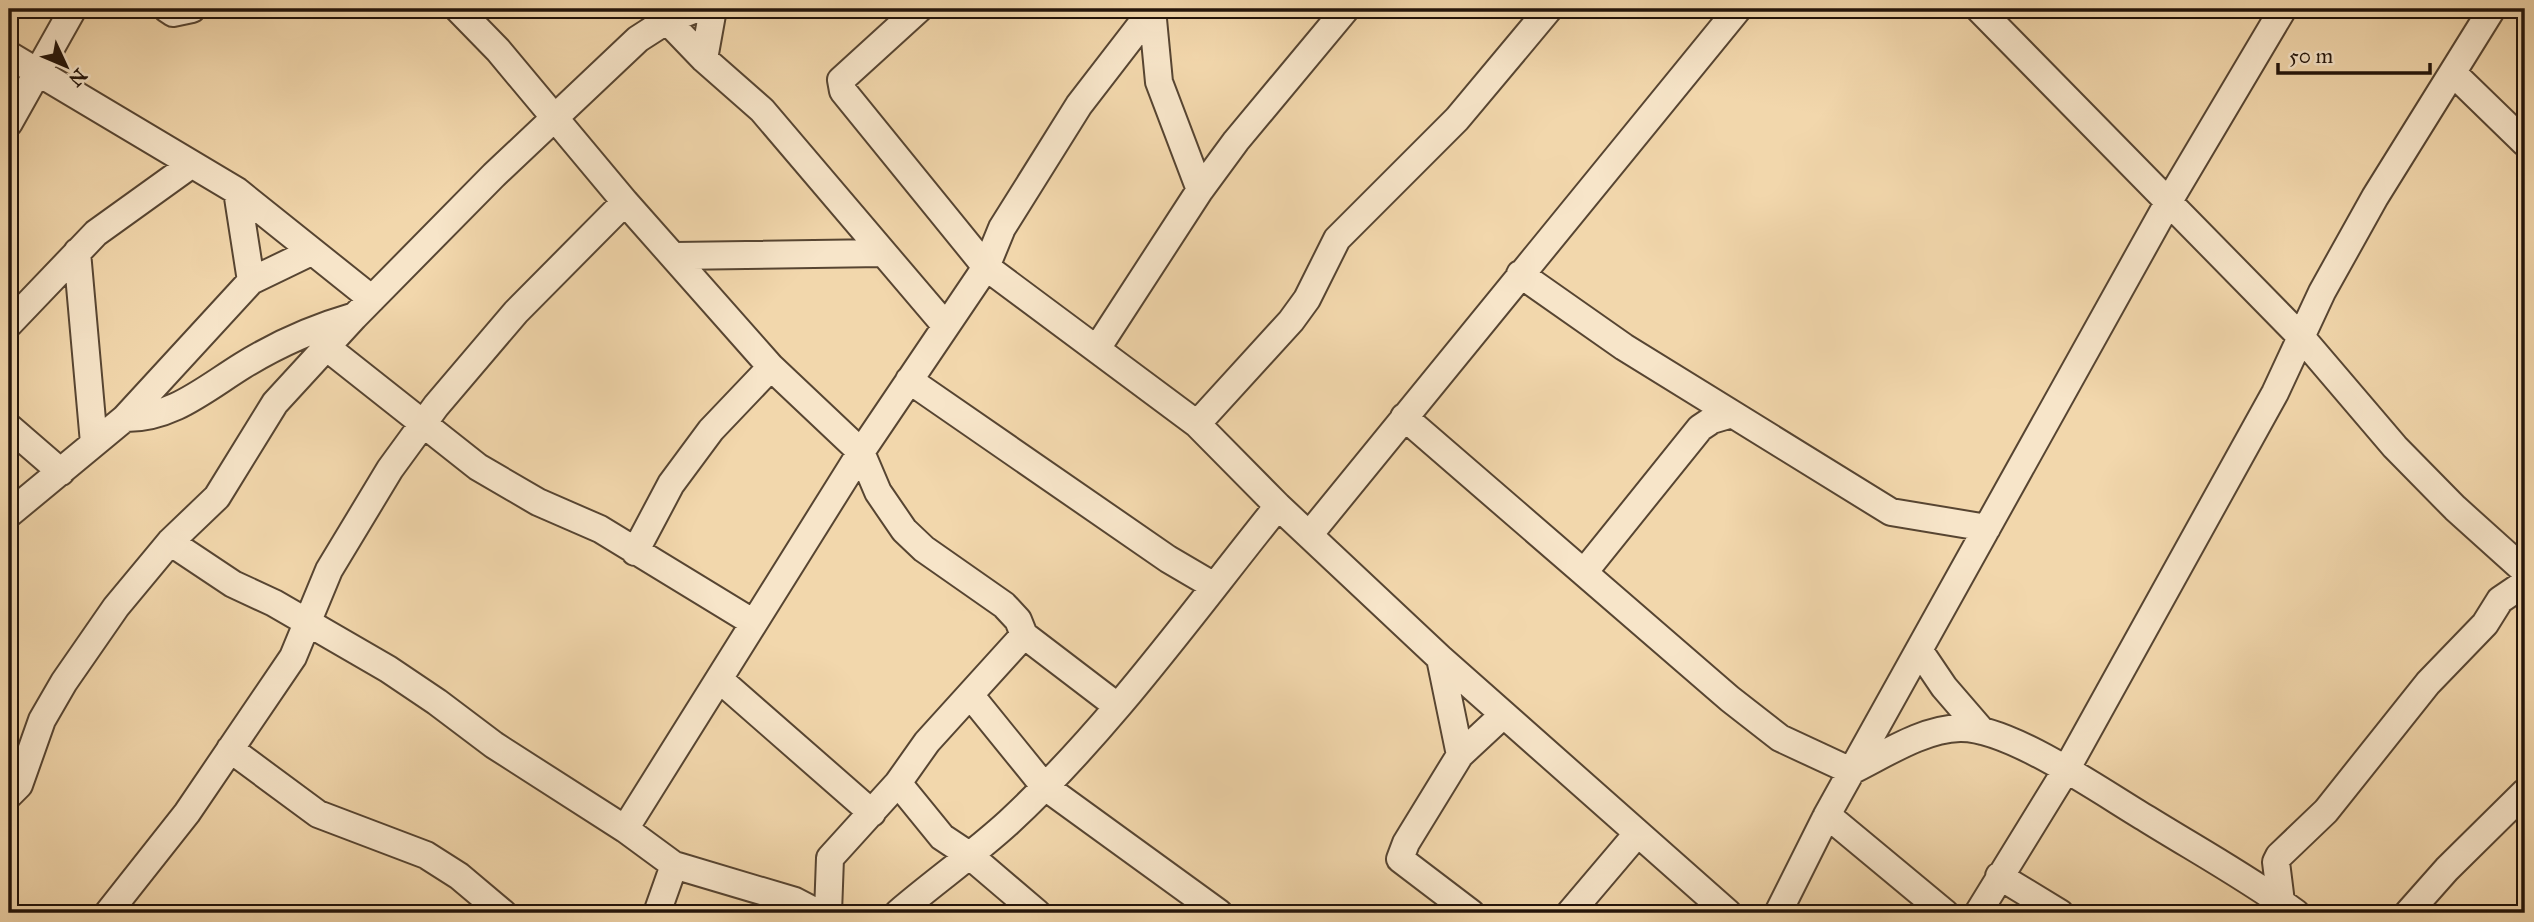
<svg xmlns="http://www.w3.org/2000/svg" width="2534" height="922" font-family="'IM FELL Great Primer',serif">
<rect width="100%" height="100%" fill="#f2d7ac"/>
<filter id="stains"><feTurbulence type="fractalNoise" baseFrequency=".00286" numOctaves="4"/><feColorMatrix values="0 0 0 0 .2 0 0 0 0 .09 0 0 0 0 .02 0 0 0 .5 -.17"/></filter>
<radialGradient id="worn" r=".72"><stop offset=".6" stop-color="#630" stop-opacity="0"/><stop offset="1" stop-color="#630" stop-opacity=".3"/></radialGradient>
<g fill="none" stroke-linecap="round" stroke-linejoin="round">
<defs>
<path id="minor" d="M 167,9 L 173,13 L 192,9
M 458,9 L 498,50 L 625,202 L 771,367 L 861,452 L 878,492 L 904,530 L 924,549 L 1004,605 L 1018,620 L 1024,635 L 1117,706
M 656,9 L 704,59 L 762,110 L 945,325
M 919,9 L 841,80 L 843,91 L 986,267 L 1197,424 L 1278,506 L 1440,658 L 1728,913
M 1152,9 L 1159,82 L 1200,190
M 1979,9 L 2302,338 L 2395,447 L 2455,508 L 2525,571
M 9,55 L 237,191 L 372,299
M 704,59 L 713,9
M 2453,73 L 2525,143
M 9,123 L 73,9
M 237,191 L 251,281
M 77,252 L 94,443
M 675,256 L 883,253
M 1520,274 L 1624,347 L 1891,512 L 1987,528
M 9,324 L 96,233 L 192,164
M 325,346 L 478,467 L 538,502 L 600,529 L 754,623
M 1098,347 L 1200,190 L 1236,141 L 1346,9
M 909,380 L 1168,559 L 1214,586
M 1404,417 L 1730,699 L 1780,738 L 1851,771 C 1884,755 1922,729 1960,728 C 2010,727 2103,793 2147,819 C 2197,850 2248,878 2296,913
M 125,418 L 251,281 L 311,252
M 1197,424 L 1291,321 L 1307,299 L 1337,239 L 1457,119 L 1549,9
M 9,427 L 61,472
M 9,514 L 125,418 C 171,419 205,389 242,366 C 276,345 314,328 352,317
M 1309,535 L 1738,9
M 170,542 L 233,584 L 274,603 L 388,669 L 437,702 L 494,745 L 625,829 L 674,865 L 795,901 L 818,913
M 635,552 L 671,484 L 711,430 L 771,367
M 1585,571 L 1700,428 L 1712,420 L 1732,414
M 1919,650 L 1944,687 L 1982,731
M 1440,658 L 1460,755
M 719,679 L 872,813
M 971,696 L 1044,786 L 1219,913
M 230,749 L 318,814 L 426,855 L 459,876 L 503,913
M 898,783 L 942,837 L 969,855 L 1037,913
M 9,795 L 19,785 L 42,720 L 64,682 L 116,607 L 170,542 L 217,497 L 275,403 L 354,317 L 494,175 L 638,39 L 666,21 L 696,9
M 1827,815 L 1945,913
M 625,829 L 861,452 L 986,267 L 1002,228 L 1079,105 L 1153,9
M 1999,876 L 2060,913
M 2281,902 L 2276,862 L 2279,856 L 2326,811 L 2428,683 L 2485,624 L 2500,600 L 2525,583
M 108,913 L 187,813 L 293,657 L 329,570 L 390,469 L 436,406 L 516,312 L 625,202
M 657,913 L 674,865
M 828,913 L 830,858 L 898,783 L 927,742 L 1024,635
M 898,913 C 934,882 974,854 1009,822 C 1110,728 1192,613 1278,506
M 1471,913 L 1400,859 L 1406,843 L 1460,755 L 1503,715
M 1570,913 L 1637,834
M 1778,913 L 1827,815 L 2169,201 L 2283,9
M 1978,913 L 2066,770 L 2275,393 L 2322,292 L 2375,197 L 2492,9
M 2408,913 L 2447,869 L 2525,792"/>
</defs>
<use href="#minor" stroke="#574532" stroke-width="30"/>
<use href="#minor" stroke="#f7e5c9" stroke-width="26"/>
</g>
<rect width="2534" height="922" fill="none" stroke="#f2d7ac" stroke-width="35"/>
<rect x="10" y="10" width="2513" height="901" fill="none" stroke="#23140a" stroke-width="3.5"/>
<rect x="18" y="18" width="2499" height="887" fill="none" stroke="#23140a" stroke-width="2"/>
<g transform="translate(66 66) rotate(134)" stroke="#f7e5c9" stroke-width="5" paint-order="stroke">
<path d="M0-5L12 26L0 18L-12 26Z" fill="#23140a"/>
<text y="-10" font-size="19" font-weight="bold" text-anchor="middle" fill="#23140a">N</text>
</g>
<path d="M2278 63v10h152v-10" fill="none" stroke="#23140a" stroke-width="3.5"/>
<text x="2289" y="63" font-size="21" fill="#23140a" stroke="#f7e5c9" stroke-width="5" paint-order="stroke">50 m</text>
<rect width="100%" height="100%" filter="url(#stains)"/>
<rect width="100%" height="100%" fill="url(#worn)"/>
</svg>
